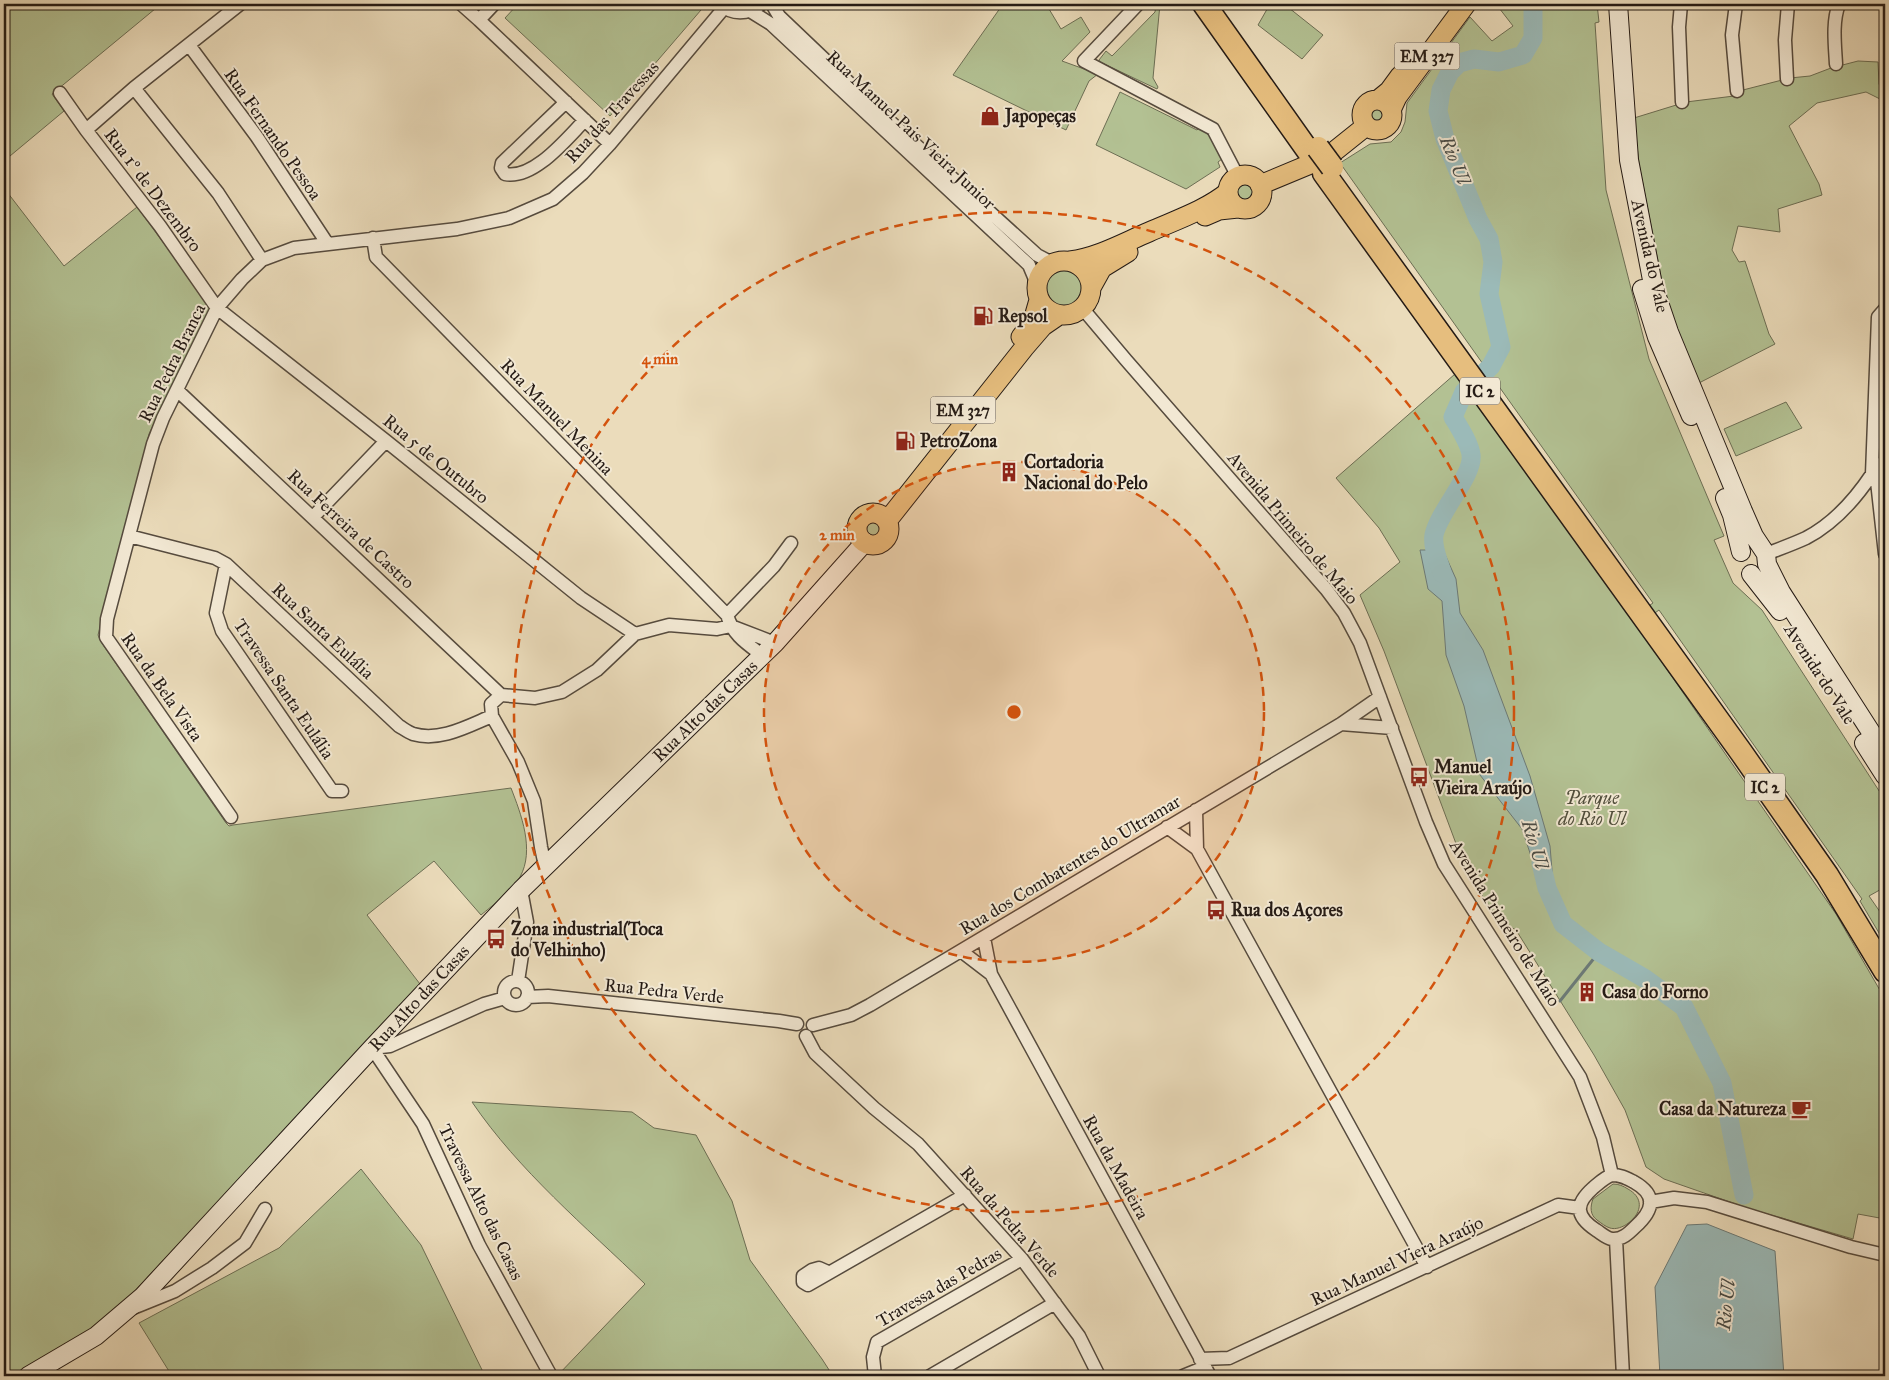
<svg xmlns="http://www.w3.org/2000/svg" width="1889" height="1380" font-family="'IM FELL Great Primer',serif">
<rect width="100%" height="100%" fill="#ebdcbb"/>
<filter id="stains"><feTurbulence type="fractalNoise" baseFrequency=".004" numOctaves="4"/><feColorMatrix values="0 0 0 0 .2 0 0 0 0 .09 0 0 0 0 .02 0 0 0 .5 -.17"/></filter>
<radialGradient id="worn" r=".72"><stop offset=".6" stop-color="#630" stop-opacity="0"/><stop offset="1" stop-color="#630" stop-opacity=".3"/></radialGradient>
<path fill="#b3c193" stroke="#6c6e54" d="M 4,4 L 161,4 L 52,94 L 64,111 L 4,161 Z
M 518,4 L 700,4 L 701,10 L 610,116 L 505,18 Z
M 1003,4 L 1046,4 L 1061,29 L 1081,17 L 1090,32 L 1062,61 L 1098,74 L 1089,81 L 1066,130 L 953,75 Z
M 1156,4 L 1160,4 L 1153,78 L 1158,87 L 1157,89 L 1100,62 L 1099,60 L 1106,51 L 1112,56 L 1155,12 Z
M 1270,4 L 1284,4 L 1323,35 L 1302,59 L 1258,25 Z
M 1496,4 L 1597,4 L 1599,22 L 1595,23 L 1606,190 L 1649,359 L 1724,536 L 1714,540 L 1733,583 L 1762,610 L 1885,800 L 1885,887 L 1869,896 L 1885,919 L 1885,943 L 1860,901 L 1862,899 L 1659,610 L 1637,626 L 1836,914 L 1885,999 L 1885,1219 L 1858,1214 L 1853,1239 L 1747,1208 L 1664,1179 L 1646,1167 L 1625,1110 L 1594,1055 L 1516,930 L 1499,920 L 1467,873 L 1384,651 L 1360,595 L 1400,562 L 1379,528 L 1336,478 L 1455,374 L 1631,618 L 1653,603 L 1340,163 L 1370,144 L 1391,142 L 1401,132 L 1405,122 L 1407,103 L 1470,17 L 1492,41 L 1513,26 Z
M 1858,61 L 1878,62 L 1879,84 L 1885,94 L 1882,100 L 1866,92 L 1817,103 L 1789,126 L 1819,184 L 1822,195 L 1778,209 L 1780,232 L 1738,226 L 1732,250 L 1739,262 L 1745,261 L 1769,334 L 1775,344 L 1697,384 L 1676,328 L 1662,282 L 1639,164 L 1634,118 L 1686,102 L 1734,96 L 1739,91 L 1790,78 L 1810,76 L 1831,68 Z
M 1120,92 L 1197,130 L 1200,127 L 1210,137 L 1222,159 L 1218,162 L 1220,167 L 1186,189 L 1096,145 Z
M1368 114a8 8 0 1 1 16 0a8 8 0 1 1-16 0Z
M1236 193a9 9 0 1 1 18 0a9 9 0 1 1-18 0Z
M 4,188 L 64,266 L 137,207 L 210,306 L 208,313 L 149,434 L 98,635 L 101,642 L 226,823 L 229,826 L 233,825 L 511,788 C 521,814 535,850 520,877 C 512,891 493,905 481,915 L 434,861 L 367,915 L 420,984 L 131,1295 L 89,1330 L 14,1376 L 4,1376 Z
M1044 288a20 20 0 1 1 40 0a20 20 0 1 1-40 0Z
M 1885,313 L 1885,464 L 1881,465 L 1881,325 Z
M 1786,402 L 1802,428 L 1736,456 L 1724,429 Z
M865 529a9 9 0 1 1 18 0a9 9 0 1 1-18 0Z
M 472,1102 L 632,1112 L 654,1128 L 696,1135 L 732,1201 L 750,1260 L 822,1359 L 833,1376 L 557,1376 L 645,1284 C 585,1226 519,1171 472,1102 Z
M 361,1169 L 421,1245 L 485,1376 L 172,1376 L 139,1323 L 279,1248 Z
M 1613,1184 C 1619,1184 1623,1186 1628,1189 C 1656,1205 1625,1233 1610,1228 C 1606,1227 1601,1223 1597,1220 C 1590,1215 1590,1207 1593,1199 Z"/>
<path fill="#9bbab8" stroke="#6c7a77" d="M 1443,550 L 1456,579 L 1460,613 L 1483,650 L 1530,776 L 1550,846 L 1553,882 L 1547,888 L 1537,874 L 1522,829 L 1480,775 L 1464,706 L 1446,655 L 1442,601 L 1428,589 L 1420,550 Z
M 1707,1224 L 1775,1251 L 1784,1376 L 1660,1376 L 1655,1287 L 1687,1225 Z"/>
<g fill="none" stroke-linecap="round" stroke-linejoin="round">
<path stroke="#6c7a77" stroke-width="3" d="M 1560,1001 L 1599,952"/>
<path stroke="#9bbab8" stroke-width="19" d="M 1485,372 L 1491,366 L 1501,347 L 1489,294 L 1493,262 L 1489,239 L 1478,219 L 1445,139 L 1438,111 L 1441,90 L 1450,72 L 1459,63 L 1474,59 L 1499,62 L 1523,55 L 1533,38 L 1533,4
M 1442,573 C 1439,561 1432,548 1434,535 C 1439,511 1474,475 1471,455 C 1470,444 1459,427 1453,417 L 1464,392 L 1469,387
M 1541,863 L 1547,888 L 1563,924 L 1599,952 L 1644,978 L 1684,1007 L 1722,1083 L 1744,1195"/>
<defs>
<path id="street" d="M 461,4 L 479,20 L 494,4
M 720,4 C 732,15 748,15 761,4
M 772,4 L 779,16 L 884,116 L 1037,255 L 1052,263
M 1138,4 L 1084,61 L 1213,129 L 1238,177
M 1681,4 L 1679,27 L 1682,102
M 1736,4 L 1732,35 L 1737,91
M 750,11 L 771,24 L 1029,265 L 1037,284
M 479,20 L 610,144
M 189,45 L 257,137 L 327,243
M 1836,64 C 1835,45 1832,22 1839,4
M 1787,79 L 1785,40 L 1788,4
M 134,88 L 218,193 L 262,260
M 60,93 L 86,130 L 160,226 L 217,308 L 386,441 L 581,598 L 635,634
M 566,102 L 502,163 L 501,168 L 505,174 C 534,180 567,138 585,120
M 86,130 L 134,88 L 240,4
M 373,238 L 376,257 L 727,615 C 733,635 746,643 762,655
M 1083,309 L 1126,360 L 1326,589 L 1344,613 L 1360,643 L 1426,822 L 1444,864 L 1580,1077 L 1603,1137 L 1612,1175
M 177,390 L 501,695
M 1875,463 L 1885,554
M 313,517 L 386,441
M 129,536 L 215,558 L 226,564 L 399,726 C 404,729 408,732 413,734 C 440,742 468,726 492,716
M 1766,554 C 1779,549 1793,544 1806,538 C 1833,524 1856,498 1872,474 L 1878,317 L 1885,309
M 226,564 L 216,613 L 222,631 L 332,791 L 342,791
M 727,615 L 774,566 L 791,543
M 1341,724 L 1392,728
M 1196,810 L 1197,849
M 231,817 L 106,637 L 107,619 L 153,444 L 163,418 L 217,308 L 242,279 L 262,260 L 294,248 L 457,229 L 509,218 L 553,199 L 583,173 L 610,144 L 724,8
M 1167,827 L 1197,849 L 1427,1267
M 545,866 L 541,847 L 534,801 L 518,762 L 492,716 L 491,704 L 501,695 L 535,698 L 562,692 L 597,670 L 635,634 L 669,625 L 717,629 L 731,626 L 775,643
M 984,938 L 991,974 L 1210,1376
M 961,951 L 991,974
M 518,981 L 527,922 L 521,890
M504 993a12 12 0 1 1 24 0a12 12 0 1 1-24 0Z
M 527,997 L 548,996 L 779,1021 L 797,1024
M 505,998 L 484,1004 L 390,1046 L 372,1048 L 423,1124 L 479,1245 L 551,1376
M 813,1025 L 851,1015 L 870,1005 L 1341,724 L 1380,697
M 806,1036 L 815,1053 L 874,1108 L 918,1144 L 1022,1259 L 1079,1336 L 1099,1376
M 1612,1175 C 1621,1175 1626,1178 1634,1182 C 1657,1195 1654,1210 1635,1227 C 1629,1233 1622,1240 1612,1239 C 1606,1238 1601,1233 1596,1230 C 1575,1216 1575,1204 1593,1188 C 1599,1183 1605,1177 1612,1175 Z
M 1650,1202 L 1674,1198 L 1707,1202 L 1851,1247 L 1885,1255
M 1616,1239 L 1623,1376
M 828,1272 L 819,1268 L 812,1270 L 803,1276 L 803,1282 L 808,1285 L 965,1195
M 133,1308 L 175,1291 L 212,1268 L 245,1243 L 265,1209
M 1200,1359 L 1229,1358 L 1558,1205 L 1580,1208
M 875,1376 L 873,1357 L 877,1342 L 1022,1259
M 930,1376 L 1055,1303
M 1183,1376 L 1205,1367"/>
<path id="secondary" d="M 1618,4 L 1629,160 L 1653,285 L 1669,332 L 1743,511 L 1754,536 L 1766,554 L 1767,564 L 1781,592 L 1885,754
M 1642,289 L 1657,337 L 1691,416
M 1725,498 L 1732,515 L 1741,552
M 1751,574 L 1780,611
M 1864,743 L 1885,776
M 28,1376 L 96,1336 L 143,1296 L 372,1048 L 521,890 L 775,643 L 865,542"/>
<path id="primary" d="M1362 115a15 15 0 1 1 30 0a15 15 0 1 1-30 0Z
M 1378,100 L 1389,91 L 1400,76
M 1391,110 L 1397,97 L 1466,4
M1228 192a17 17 0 1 1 34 0a17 17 0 1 1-34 0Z
M 1260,185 L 1320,160 L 1331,154 L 1366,126
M 1205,216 L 1219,210 L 1238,208
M1037 288a27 27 0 1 1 54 0a27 27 0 1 1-54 0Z
M 1070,261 C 1099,257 1123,243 1149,232 C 1176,220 1206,210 1228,192
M 1092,286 L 1102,268 L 1128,252
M 1021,337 L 1033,321 L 1039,300
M857 529a16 16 0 1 1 32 0a16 16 0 1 1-32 0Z
M 887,521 L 1024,348 L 1043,326 L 1059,315"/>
<path id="highway" d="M 1204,4 L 1311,155
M 1324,173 L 1741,752 L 1827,875 L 1885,971"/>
</defs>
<use href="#street" stroke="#564b3e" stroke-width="15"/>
<use href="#secondary" stroke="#251b15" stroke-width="20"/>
<use href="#primary" stroke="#251b15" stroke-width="21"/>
<use href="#highway" stroke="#251b15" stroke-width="25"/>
<use href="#street" stroke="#f2e8d3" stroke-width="12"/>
<use href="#secondary" stroke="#f2e8d3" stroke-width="18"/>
<use href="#primary" stroke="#e6be7e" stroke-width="19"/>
<use href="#highway" stroke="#e6be7e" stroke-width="22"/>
<defs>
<path id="highway-bridge" d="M 1318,148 L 1332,167"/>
</defs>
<use href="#highway-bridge" stroke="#251b15" stroke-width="25" stroke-linecap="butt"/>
<use href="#highway-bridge" stroke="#e6be7e" stroke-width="22"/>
</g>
<circle cx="1014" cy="712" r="250" fill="#d4530d" fill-opacity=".12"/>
<g fill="none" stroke="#d4530d" stroke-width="2.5" stroke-dasharray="9 6">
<circle cx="1014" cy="712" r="250"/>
<circle cx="1014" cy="712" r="500"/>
</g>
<defs>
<symbol id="shop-bare" viewBox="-9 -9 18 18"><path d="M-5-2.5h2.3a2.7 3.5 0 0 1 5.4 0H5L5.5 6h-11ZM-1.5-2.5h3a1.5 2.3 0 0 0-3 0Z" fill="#8f2418" stroke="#f2e8d3" stroke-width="2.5" paint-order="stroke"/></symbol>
<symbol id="fuel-bare" viewBox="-9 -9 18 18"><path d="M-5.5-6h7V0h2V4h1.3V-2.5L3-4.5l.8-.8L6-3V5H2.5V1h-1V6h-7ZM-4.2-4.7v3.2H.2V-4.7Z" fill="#8f2418" stroke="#f2e8d3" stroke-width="2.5" paint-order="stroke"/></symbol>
<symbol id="building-bare" viewBox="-9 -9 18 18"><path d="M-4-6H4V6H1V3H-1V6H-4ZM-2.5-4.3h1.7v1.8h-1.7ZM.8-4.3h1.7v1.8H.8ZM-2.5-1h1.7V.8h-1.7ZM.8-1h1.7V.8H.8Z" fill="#8f2418" stroke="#f2e8d3" stroke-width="2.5" paint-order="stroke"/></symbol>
<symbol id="bus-bare" viewBox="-9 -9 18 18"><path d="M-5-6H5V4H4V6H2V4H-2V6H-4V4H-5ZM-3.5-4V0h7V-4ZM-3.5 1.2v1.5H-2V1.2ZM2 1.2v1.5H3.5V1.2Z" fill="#8f2418" stroke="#f2e8d3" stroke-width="2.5" paint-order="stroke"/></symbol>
<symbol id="cafe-bare" viewBox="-9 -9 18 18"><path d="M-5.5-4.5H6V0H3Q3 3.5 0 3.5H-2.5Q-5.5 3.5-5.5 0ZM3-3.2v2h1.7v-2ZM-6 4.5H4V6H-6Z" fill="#8f2418" stroke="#f2e8d3" stroke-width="2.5" paint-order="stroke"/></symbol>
</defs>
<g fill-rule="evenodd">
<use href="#shop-bare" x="976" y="102" width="28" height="28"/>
<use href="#fuel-bare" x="969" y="302" width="28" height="28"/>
<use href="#fuel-bare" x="891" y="427" width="28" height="28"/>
<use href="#building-bare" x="995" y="458" width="28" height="28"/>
<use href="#bus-bare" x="1405" y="763" width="28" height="28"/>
<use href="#bus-bare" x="1202" y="896" width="28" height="28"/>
<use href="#bus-bare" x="482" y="925" width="28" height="28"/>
<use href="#building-bare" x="1573" y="978" width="28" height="28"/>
<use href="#cafe-bare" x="1787" y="1095" width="28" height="28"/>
</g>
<g text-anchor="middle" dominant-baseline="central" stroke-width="4" stroke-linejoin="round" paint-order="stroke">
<g fill="#f2e8d3" stroke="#62584e" stroke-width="1">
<rect x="1394.5" y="42.5" width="65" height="27" rx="4"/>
<rect x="1460" y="377.5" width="40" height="27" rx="4"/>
<rect x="930.5" y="396.5" width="65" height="27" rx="4"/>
<rect x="1745" y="773.5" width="40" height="27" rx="4"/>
</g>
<g font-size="16" font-weight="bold" fill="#251b15">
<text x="1427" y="56">EM 327</text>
<text x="1480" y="391">IC 2</text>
<text x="963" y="410">EM 327</text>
<text x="1765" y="787">IC 2</text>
</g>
<g font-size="18" fill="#251b15" stroke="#f2e8d3">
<text transform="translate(612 112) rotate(-48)">Rua das Travessas</text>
<text transform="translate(911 130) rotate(43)">Rua Manuel Pais Vieira Junior</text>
<text transform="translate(273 134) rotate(55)">Rua Fernando Pessoa</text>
<text transform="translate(153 190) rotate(53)">Rua 1º de Dezembro</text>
<text transform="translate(1650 256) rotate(77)">Avenida do Vale</text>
<text transform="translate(172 363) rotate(-64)">Rua Pedra Branca</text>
<text transform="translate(557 417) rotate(46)">Rua Manuel Menina</text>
<text transform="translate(436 459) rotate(39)">Rua 5 de Outubro</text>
<text transform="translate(1293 528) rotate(50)">Avenida Primeiro de Maio</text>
<text transform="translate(351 529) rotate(43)">Rua Ferreira de Castro</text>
<text transform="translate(323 631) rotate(43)">Rua Santa Eulália</text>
<text transform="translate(1820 674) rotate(57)">Avenida do Vale</text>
<text transform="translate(162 687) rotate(55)">Rua da Bela Vista</text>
<text transform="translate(284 689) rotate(56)">Travessa Santa Eulália</text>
<text transform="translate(705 711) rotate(-44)">Rua Alto das Casas</text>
<text transform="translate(1070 865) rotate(-31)">Rua dos Combatentes do Ultramar</text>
<text transform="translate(1505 923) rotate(58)">Avenida Primeiro de Maio</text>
<text transform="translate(664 991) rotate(6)">Rua Pedra Verde</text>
<text transform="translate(419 998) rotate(-47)">Rua Alto das Casas</text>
<text transform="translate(1116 1167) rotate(61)">Rua da Madeira</text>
<text transform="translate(481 1202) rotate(64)">Travessa Alto das Casas</text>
<text transform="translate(1010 1222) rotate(49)">Rua da Pedra Verde</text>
<text transform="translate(1397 1261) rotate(-25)">Rua Manuel Viera Araújo</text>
<text transform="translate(939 1287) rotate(-30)">Travessa das Pedras</text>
</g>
<g font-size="18" font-weight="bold" fill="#251b15" stroke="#f2e8d3" text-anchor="start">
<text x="1005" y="116">Japopeças</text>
<text x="998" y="316">Repsol</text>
<text x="920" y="441">PetroZona</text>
<text x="1024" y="462">Cortadoria<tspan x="1024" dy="21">Nacional do Pelo</tspan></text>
<text x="1434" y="767">Manuel<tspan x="1434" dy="21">Vieira Araújo</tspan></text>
<text x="1231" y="910">Rua dos Açores</text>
<text x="511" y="929">Zona industrial(Toca<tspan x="511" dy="21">do Velhinho)</tspan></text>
<text x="1602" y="992">Casa do Forno</text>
<text x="1786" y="1109" text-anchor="end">Casa da Natureza</text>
</g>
<g font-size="18" font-style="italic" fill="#504d3b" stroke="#f2e8d3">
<text x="1592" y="798">Parque<tspan x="1592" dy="21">do Rio Ul</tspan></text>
</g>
<g font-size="19" font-style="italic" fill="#484b46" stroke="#f2e8d3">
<text transform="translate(1455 160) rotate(68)">Rio Ul</text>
<text transform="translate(1535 844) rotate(73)">Rio Ul</text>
<text transform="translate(1726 1305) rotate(-84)">Rio Ul</text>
</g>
</g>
<circle cx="1014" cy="712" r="8" fill="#d4530d" stroke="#f2e8d3" stroke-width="2.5"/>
<g font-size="15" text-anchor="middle" font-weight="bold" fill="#d4530d" stroke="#f2e8d3" stroke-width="4" stroke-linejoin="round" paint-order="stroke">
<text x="660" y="364">4 min</text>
<text x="837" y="540">2 min</text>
</g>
<rect width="1889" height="1380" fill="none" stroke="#ebdcbb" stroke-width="20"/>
<rect x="5" y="5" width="1879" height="1370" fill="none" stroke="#251b15" stroke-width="2.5"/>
<rect x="10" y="10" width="1869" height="1360" fill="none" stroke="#251b15"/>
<rect width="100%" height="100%" filter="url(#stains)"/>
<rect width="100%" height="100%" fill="url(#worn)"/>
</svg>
